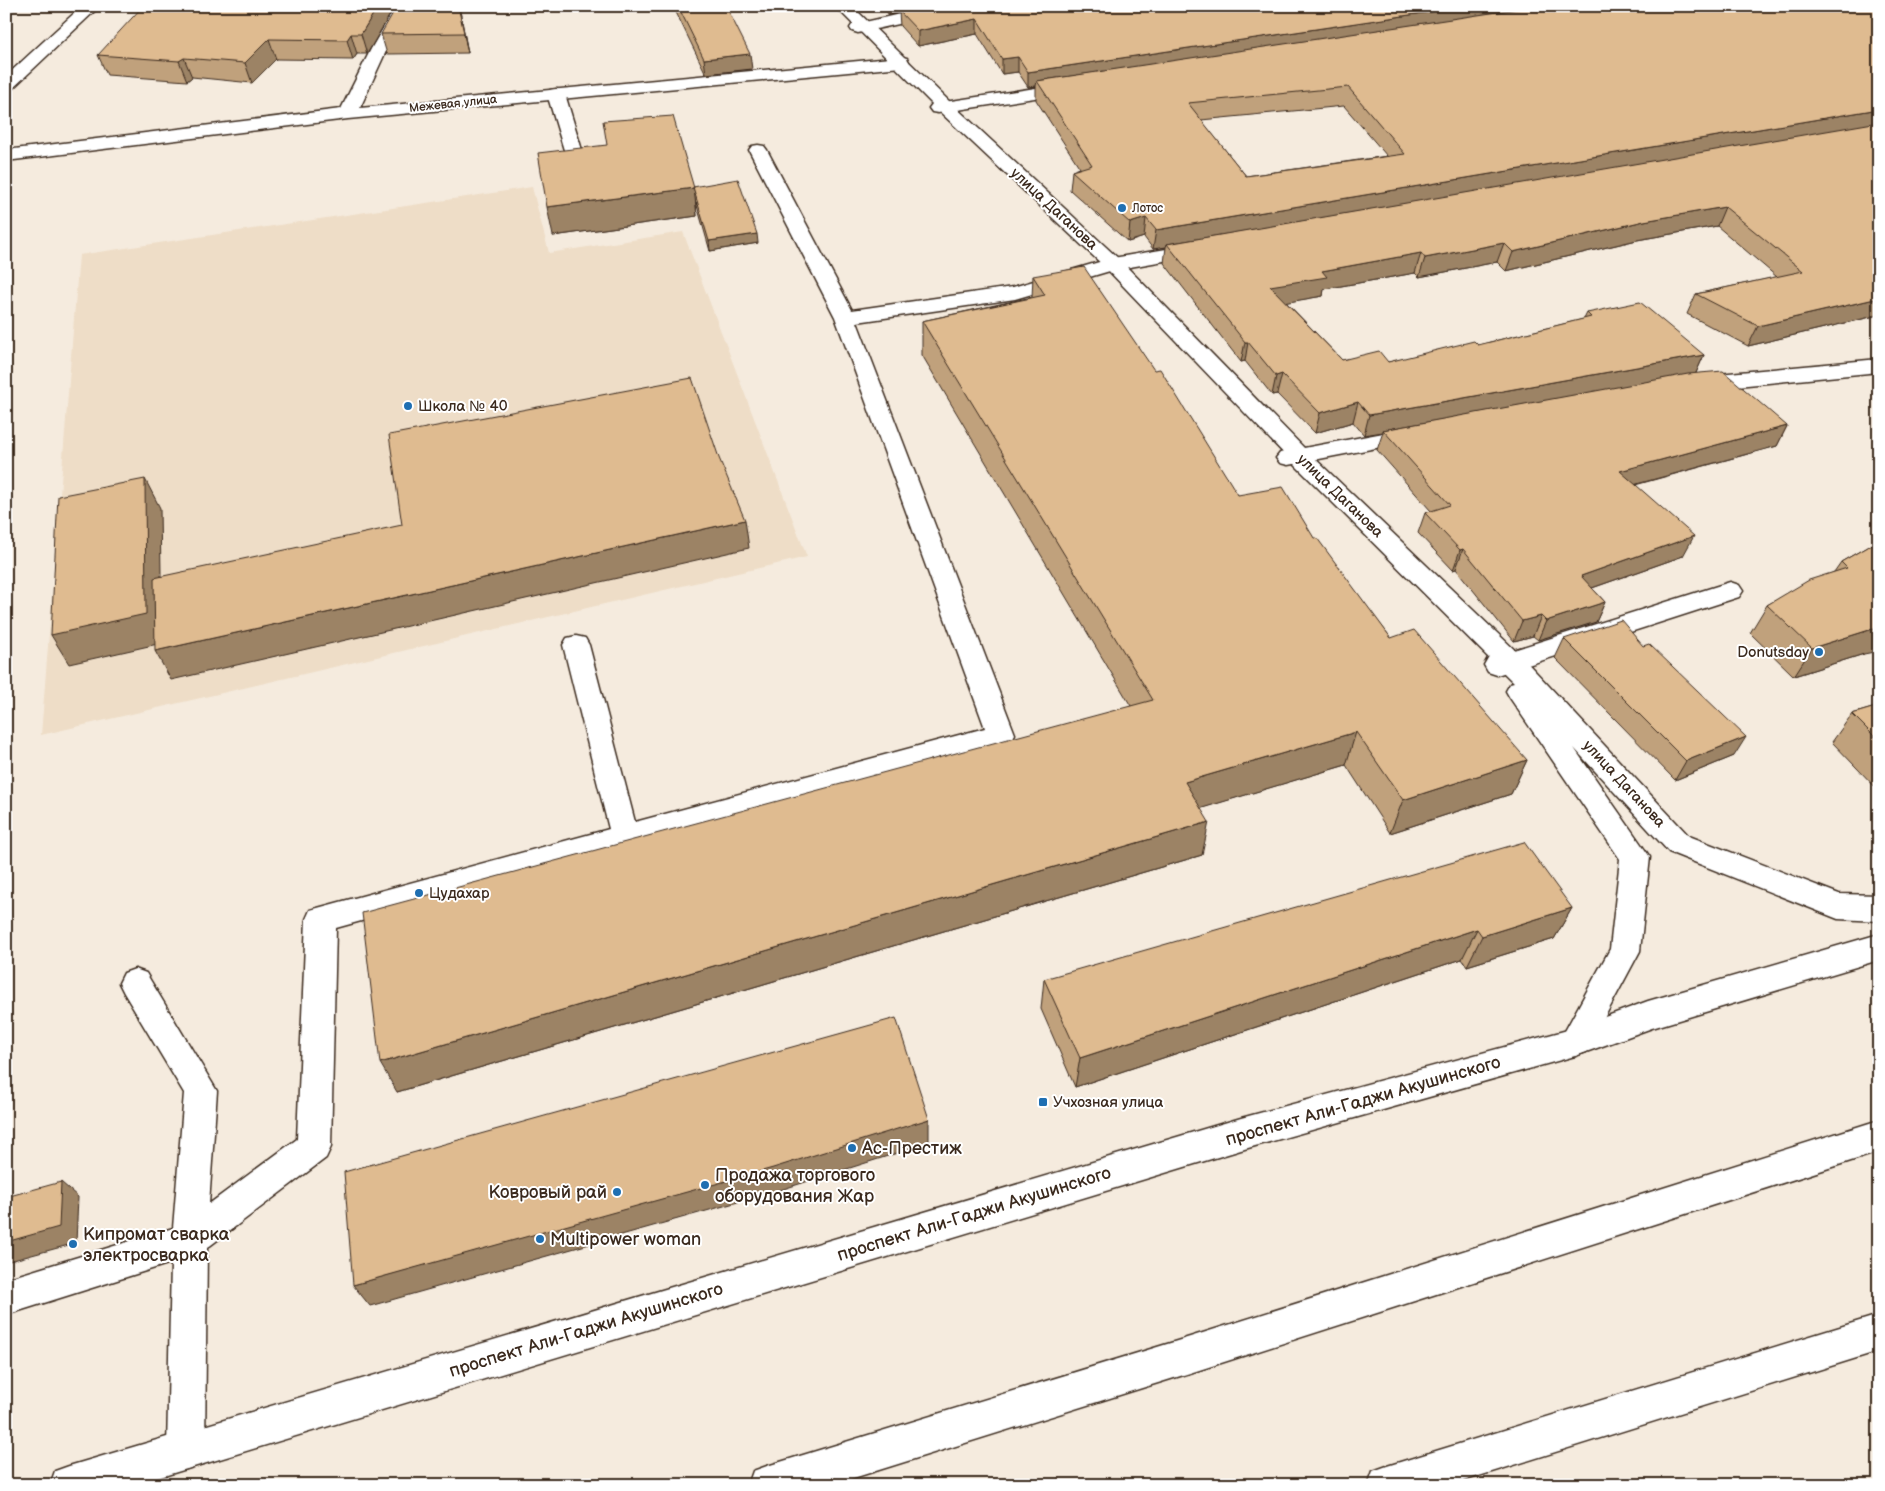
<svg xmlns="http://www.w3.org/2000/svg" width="1885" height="1491" font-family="'Balsamiq Sans',sans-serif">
<rect width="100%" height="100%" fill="#f5ebde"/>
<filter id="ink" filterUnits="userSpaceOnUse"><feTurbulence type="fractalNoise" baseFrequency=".02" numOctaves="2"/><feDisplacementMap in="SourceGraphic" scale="10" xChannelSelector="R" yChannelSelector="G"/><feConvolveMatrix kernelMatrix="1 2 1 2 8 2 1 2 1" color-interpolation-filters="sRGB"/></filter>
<g filter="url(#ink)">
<path fill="#eeddc7" d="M 532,187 L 549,253 L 683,232 L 807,557 L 41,735 L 79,255 Z"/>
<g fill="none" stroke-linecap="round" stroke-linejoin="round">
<defs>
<path id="service" d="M 556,89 L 562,90 L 565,94 L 585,160 L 583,164 L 576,166 L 569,164 L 567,160 L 547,94 L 550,90 Z
M 758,145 L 764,146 L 767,150 L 852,310 L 1013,287 L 1113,258 L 1120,260 L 1123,264 L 1120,268 L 1015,299 L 857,322 L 1015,734 L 1011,741 L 1001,744 L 336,928 L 331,1147 L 326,1158 L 207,1248 L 205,1450 L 200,1464 L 186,1469 L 172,1464 L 167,1450 L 171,1263 L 6,1315 L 6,1279 L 173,1228 L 184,1093 L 124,993 L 119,983 L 124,973 L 135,969 L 146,973 L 217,1091 L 209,1204 L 297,1139 L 306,919 L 310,910 L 609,829 L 563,645 L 567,638 L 576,636 L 585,638 L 589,645 L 635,822 L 985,728 L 835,317 L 749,150 L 752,146 Z
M 1730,582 L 1739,585 L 1743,591 L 1739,597 L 1497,675 L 1488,672 L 1484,665 L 1488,658 Z"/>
<path id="minor" d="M 82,6 L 100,6 L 12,89 L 6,90 L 6,76 Z
M 396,6 L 412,6 L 387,49 L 360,108 L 901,57 L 907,58 L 909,62 L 907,66 L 901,67 L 348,119 L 6,161 L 6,150 L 341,109 L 371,49 Z
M 935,6 L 966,6 L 964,9 L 958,11 L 858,33 L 852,31 L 850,28 L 852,25 Z
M 1074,82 L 1080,83 L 1083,87 L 1080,91 L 938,113 L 932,112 L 929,108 L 932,104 L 938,103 Z
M 1202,243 L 1209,245 L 1212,249 L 1209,253 L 1113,270 L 1106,268 L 1103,264 L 1106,260 L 1113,258 Z
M 1879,359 L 1879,372 L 1696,390 L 1688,388 L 1685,383 L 1688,378 L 1696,376 Z
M 1415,427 L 1423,429 L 1426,434 L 1423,439 L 1288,465 L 1280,463 L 1276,458 L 1280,453 L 1288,451 Z"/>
<path id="secondary" d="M 835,6 L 852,6 L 951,103 L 1120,260 L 1307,451 L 1520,655 L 1689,836 L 1839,894 L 1879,895 L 1879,921 L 1838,919 L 1669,852 L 1574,748 L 1650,857 L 1640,951 L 1586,1052 L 1575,1056 L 1564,1052 L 1559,1042 L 1610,949 L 1620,859 L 1510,698 L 1506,691 L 1510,684 L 1514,683 L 1291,461 L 1106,268 L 939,111 Z"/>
<path id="primary" d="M 1879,934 L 1879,960 L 1652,1028 L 1575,1056 L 1241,1150 L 134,1485 L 50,1485 L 55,1471 L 69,1466 L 1241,1118 L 1575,1028 L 1648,1001 Z
M 1879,1120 L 1879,1152 L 1190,1373 L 831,1485 L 748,1485 L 753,1471 L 767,1466 L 1190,1337 Z
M 1879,1315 L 1879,1351 L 1450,1485 L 1368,1485 L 1373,1471 L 1387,1466 Z"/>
</defs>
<use href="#service" stroke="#3b2a1e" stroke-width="3"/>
<use href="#minor" stroke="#3b2a1e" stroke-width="3"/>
<use href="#secondary" stroke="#3b2a1e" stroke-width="3"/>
<use href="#primary" stroke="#3b2a1e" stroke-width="3"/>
<use href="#service" fill="#fff" fill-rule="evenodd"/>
<use href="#minor" fill="#fff" fill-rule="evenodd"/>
<use href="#secondary" fill="#fff" fill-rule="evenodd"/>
<use href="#primary" fill="#fff" fill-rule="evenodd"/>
</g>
<path fill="#c0a17c" stroke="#3b2a1e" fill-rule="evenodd" d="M 395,6 L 367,54 L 357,54 L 353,60 L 276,59 L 252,83 L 192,77 L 187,81 L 107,75 L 98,55 Z
M 673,6 L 726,6 L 752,69 L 706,74 Z
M 882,6 L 1608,6 L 1612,10 L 1879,6 L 1879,315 L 1748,346 L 1687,314 L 1696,294 L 1777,277 L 1717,226 L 1637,240 L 1506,271 L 1497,262 L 1419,277 L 1415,273 L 1324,289 L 1323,296 L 1286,302 L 1342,360 L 1388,362 L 1478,345 L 1584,319 L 1587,313 L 1704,355 L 1696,373 L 1787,426 L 1777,446 L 1635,485 L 1683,556 L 1592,588 L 1605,602 L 1596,622 L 1538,640 L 1533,636 L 1514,641 L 1456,569 L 1453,570 L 1418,533 L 1425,513 L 1431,511 L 1377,450 L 1383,432 L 1364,435 L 1353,422 L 1315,433 L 1277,394 L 1272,395 L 1245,361 L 1241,362 L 1164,263 L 1166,247 L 1153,249 L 1144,237 L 1128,242 L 1070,190 L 1072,171 L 1080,168 L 1036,100 L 1036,86 L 1028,87 L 1018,72 L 1002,74 L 977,34 L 918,46 L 900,26 L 899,12 L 889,15 ZM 1344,106 L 1387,156 L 1246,176 L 1201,120 Z
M 460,11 L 468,53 L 387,54 L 381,34 Z
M 693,187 L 758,243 L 710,251 L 696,202 L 697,216 L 553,236 Z
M 1033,276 L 1238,495 L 1314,538 L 1391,638 L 1527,760 L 1511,794 L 1390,833 L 1346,765 L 1201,808 L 1202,855 L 397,1092 L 1131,706 L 922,355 L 922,321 L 1032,297 Z
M 1879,540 L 1864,654 L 1794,676 L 1750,633 L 1767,605 L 1834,572 L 1841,562 Z
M 1564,639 L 1734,756 L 1675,780 L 1555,658 Z
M 1879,706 L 1879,791 L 1832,742 L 1852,714 Z
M 1572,908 L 1554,939 L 1467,966 L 1462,959 L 1075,1087 L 1041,1009 L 1044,979 Z"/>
<path fill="#9c8365" stroke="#3b2a1e" d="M 378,6 L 395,6 L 367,54 L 361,34 Z
M 458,6 L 463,6 L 460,11 L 468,53 Z
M 889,6 L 926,6 L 899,11 L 899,12 L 889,15 Z
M 1470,6 L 1564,6 L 1037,81 L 1036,86 L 1028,87 L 1028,72 Z
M 977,19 L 977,34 L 918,46 L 918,31 Z
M 351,34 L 357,54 L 353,60 L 347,40 Z
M 269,39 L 276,59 L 252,83 L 245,63 Z
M 750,54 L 752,69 L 706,74 L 704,59 Z
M 1018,57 L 1018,72 L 1002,74 L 1002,59 Z
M 184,58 L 192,77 L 187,81 L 179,61 Z
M 1879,109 L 1879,126 L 1167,244 L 1166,247 L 1153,249 L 1156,230 Z
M 694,188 L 697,216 L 553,236 L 547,207 Z
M 1725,207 L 1717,226 L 1637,240 L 1506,271 L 1513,252 L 1644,221 Z
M 1146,218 L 1144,237 L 1128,242 L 1130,223 Z
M 757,234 L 758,243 L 710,251 L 709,241 Z
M 1504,243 L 1497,262 L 1419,277 L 1425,258 Z
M 1421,253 L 1415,273 L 1324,289 L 1323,296 L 1266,306 L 1270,286 L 1322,271 Z
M 1879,298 L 1879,315 L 1748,346 L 1758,326 Z
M 1245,342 L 1248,342 L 1245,361 L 1241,362 Z
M 1704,355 L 1695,375 L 1383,430 L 1383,432 L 1364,435 L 1369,415 Z
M 1282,374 L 1277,394 L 1272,395 L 1276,376 Z
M 1358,402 L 1353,422 L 1315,433 L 1320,413 Z
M 1787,426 L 1777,446 L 1611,491 L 1620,471 Z
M 145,479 L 160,508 L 162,643 L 69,664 L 51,635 Z
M 745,520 L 749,548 L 171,680 L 155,651 Z
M 1694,536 L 1683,556 L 1572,595 L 1581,576 Z
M 1463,549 L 1456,569 L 1453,570 L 1460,550 Z
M 1605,602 L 1596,622 L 1538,640 L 1546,621 Z
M 1541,616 L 1533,636 L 1514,641 L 1522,621 Z
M 1879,627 L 1879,651 L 1864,654 L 1794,676 L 1812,648 Z
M 1356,732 L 1346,765 L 1179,815 L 1185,782 Z
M 1746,737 L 1734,756 L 1675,780 L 1686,761 Z
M 1527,760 L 1511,794 L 1390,833 L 1403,800 Z
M 1209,822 L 1202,855 L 397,1092 L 380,1063 Z
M 1572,908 L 1554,939 L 1467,966 L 1482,936 Z
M 1477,929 L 1462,959 L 1075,1087 L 1080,1058 Z
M 929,1119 L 929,1143 L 777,1191 L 370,1306 L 353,1285 Z
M 61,1182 L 78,1197 L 76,1243 L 6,1262 L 6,1242 Z"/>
<path fill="#dfbb90" stroke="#3b2a1e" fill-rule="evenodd" d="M 143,6 L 378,6 L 361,34 L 351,34 L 347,40 L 269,39 L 245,63 L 184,58 L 179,61 L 98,55 Z
M 397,6 L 458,6 L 464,33 L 381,34 Z
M 678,6 L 726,6 L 750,54 L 704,59 Z
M 920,6 L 1470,6 L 1028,72 L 1018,57 L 1002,59 L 977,19 L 918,31 L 899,11 Z
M 1538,6 L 1608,6 L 1612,10 L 1644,6 L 1879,6 L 1879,109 L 1156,230 L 1146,218 L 1130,223 L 1072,171 L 1092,165 L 1037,81 ZM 1348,87 L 1405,154 L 1246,176 L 1188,103 Z
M 673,116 L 694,188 L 547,207 L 538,153 L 607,145 L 603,121 Z
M 1879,122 L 1879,298 L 1758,326 L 1696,294 L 1803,271 L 1725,207 L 1644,221 L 1513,252 L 1504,243 L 1425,258 L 1421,253 L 1322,271 L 1327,277 L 1270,286 L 1342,360 L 1379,351 L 1388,362 L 1474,341 L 1478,345 L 1591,317 L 1587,313 L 1640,302 L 1704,355 L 1369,415 L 1358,402 L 1320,413 L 1282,374 L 1276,376 L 1248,342 L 1245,342 L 1167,244 Z
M 738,179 L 757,234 L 709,241 L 693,187 Z
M 1084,267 L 1154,370 L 1160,369 L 1238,495 L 1283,487 L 1314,538 L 1317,538 L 1391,638 L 1414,630 L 1527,760 L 1403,800 L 1356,732 L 1185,782 L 1209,822 L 380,1063 L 362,913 L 1153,700 L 922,321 L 1045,295 L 1033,276 Z
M 1723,371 L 1787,426 L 1620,471 L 1694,536 L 1581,576 L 1605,602 L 1546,621 L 1541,616 L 1522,621 L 1463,549 L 1460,550 L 1425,513 L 1450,505 L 1383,430 L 1688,374 Z
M 692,378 L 719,458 L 745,520 L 155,651 L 154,578 L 402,525 L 389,435 Z
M 145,479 L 146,614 L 51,635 L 58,496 Z
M 1879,540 L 1879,627 L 1812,648 L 1767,605 L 1809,580 L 1847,568 L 1841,562 Z
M 1621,620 L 1643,646 L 1649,644 L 1746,737 L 1686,761 L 1564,639 Z
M 1879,706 L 1879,741 L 1852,714 Z
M 1524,842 L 1572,908 L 1482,936 L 1477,929 L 1080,1058 L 1044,979 Z
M 896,1018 L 929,1119 L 773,1168 L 353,1285 L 344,1172 Z
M 61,1182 L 59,1227 L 6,1242 L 6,1197 Z"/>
</g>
<g fill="#1f6fb2" stroke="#fff" stroke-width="2">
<circle cx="1122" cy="208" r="5"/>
<circle cx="408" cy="406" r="5"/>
<circle cx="1819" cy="652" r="5"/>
<circle cx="419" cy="893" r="5"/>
<rect x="1038" y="1097" width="10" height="10" rx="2.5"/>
<circle cx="852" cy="1148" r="5"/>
<circle cx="705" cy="1185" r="5"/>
<circle cx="617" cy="1192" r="5"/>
<circle cx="540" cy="1239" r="5"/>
<circle cx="73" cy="1244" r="5"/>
</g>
<g text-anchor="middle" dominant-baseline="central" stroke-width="4" stroke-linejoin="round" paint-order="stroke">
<g font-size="12" fill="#3b2a1e" stroke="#fff">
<text transform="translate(453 104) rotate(-6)">Межевая улица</text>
</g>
<g font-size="12" fill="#3b2a1e" stroke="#fff" text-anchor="start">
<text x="1132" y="208">Лотос</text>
</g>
<g font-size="15" fill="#3b2a1e" stroke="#fff">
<text transform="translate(1054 209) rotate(43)">улица Даганова</text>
<text transform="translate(1340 496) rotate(44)">улица Даганова</text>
<text transform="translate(1624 784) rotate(47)">улица Даганова</text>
</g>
<g font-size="15" fill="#3b2a1e" stroke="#fff" text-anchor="start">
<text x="418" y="406">Школа № 40</text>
<text x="1809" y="652" text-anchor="end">Donutsday</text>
<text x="429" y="893">Цудахар</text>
<text x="1053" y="1102">Учхозная улица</text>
</g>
<g font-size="18" fill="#3b2a1e" stroke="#fff">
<text transform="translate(1363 1101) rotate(-16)">проспект Али-Гаджи Акушинского</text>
<text transform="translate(974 1214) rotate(-17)">проспект Али-Гаджи Акушинского</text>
<text transform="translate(586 1330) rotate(-17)">проспект Али-Гаджи Акушинского</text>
</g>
<g font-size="18" fill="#3b2a1e" stroke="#fff" text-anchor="start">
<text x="862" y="1148">Ас-Престиж</text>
<text x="715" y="1175">Продажа торгового<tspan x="715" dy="21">оборудования Жар</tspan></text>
<text x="607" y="1192" text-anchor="end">Ковровый рай</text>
<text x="83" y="1234">Кипромат сварка<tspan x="83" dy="21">электросварка</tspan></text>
<text x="550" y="1239">Multipower woman</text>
</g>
</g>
<rect width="1885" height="1491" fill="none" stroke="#fff" stroke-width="25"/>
<rect x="12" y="12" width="1860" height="1466" fill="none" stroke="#3b2a1e" stroke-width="2" filter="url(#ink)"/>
</svg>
